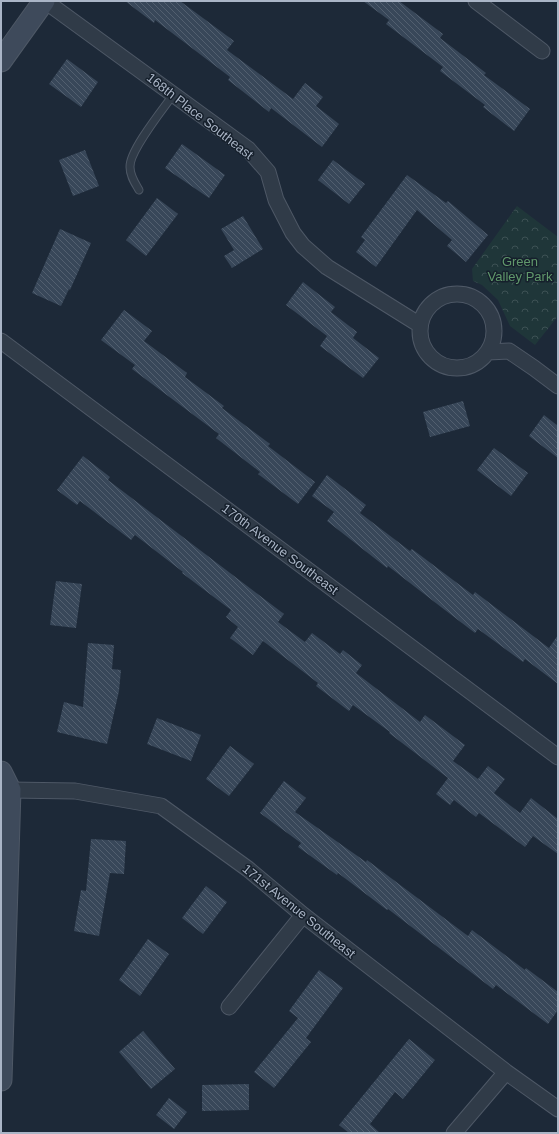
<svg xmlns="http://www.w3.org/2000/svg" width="559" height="1134" font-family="Helvetica,sans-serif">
<defs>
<pattern id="park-crowns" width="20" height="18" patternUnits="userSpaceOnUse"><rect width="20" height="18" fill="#1f3639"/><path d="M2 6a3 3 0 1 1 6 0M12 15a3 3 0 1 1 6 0" fill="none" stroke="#3d5154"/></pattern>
<pattern id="building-back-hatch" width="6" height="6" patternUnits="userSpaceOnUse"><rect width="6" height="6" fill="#384759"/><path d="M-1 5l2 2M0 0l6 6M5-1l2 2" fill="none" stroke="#525f6f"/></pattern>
</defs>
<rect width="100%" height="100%" fill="#1d2938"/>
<path fill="url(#park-crowns)" d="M 517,206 L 558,237 L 558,316 L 535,345 L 510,326 L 498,300 L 482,285 L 473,281 L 472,269 Z"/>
<path fill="url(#building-back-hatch)" d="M 125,1 L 180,1 L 234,41 L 227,50 L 293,99 L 305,83 L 323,97 L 316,106 L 339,124 L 322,147 L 271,108 L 269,112 L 228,80 L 230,77 L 155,20 L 154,23 Z
M 363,1 L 399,1 L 443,34 L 440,38 L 486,73 L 484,75 L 530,109 L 514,131 L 483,107 L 485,105 L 440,71 L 443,67 L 386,24 L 389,20 Z
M 67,59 L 98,82 L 81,107 L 49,84 Z
M 182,144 L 225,175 L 209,198 L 165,168 Z
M 85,150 L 99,186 L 73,196 L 59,160 Z
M 333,160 L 365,184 L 349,204 L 318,180 Z
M 407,175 L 446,203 L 448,201 L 488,235 L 466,262 L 447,246 L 452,240 L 417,210 L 376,267 L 356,252 L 365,240 L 361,237 Z
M 157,198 L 178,214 L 146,256 L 126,240 Z
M 243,216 L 263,249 L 232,268 L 224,256 L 234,250 L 221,229 Z
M 60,229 L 91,243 L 70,290 L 69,289 L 61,306 L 32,293 Z
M 303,282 L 335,307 L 331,312 L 357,332 L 353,338 L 379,358 L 363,378 L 320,346 L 327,336 L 286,305 Z
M 124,310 L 152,331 L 144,341 L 187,373 L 185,377 L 224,406 L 222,408 L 270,444 L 268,446 L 315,482 L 298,504 L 258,474 L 260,472 L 216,438 L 219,434 L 132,369 L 135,365 L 101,340 Z
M 463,401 L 470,426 L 430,437 L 423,412 Z
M 544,415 L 558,426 L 558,458 L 529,436 Z
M 494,448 L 528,473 L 511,496 L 477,470 Z
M 83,456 L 110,477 L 108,480 L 284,614 L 278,622 L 305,642 L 312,633 L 340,654 L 343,650 L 362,665 L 356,673 L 420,722 L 425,715 L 465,745 L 453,761 L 478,779 L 488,766 L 505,779 L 494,793 L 520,813 L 531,798 L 558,819 L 558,854 L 533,836 L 525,847 L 479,813 L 476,817 L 454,800 L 450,805 L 436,794 L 448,778 L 389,733 L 390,732 L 353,705 L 349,711 L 316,686 L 318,683 L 263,641 L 253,655 L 230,638 L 238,627 L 226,617 L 231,610 L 182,573 L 183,572 L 135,535 L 131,540 L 80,501 L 77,505 L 57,490 Z
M 327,475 L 366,505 L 360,513 L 410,551 L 412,549 L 473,595 L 475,592 L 549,648 L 558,635 L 558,684 L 525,659 L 523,662 L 478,629 L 475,633 L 441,607 L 388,566 L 387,568 L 327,521 L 334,512 L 312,496 Z
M 56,581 L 82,584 L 76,628 L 50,625 Z
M 88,643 L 114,645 L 112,669 L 121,670 L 119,691 L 107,744 L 57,732 L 64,702 L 83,707 Z
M 157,718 L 201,735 L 191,761 L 147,744 Z
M 230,746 L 254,764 L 229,796 L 206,779 Z
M 284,781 L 306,798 L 295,812 L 366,862 L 367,860 L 468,936 L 472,930 L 525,970 L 526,968 L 558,992 L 558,1010 L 548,1024 L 496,985 L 493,989 L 388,909 L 387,910 L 338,873 L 337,875 L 298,847 L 301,843 L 260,813 Z
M 91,839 L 126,841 L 124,874 L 110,873 L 99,936 L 74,931 L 81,890 L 86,891 Z
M 206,886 L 227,902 L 203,934 L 182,918 Z
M 148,939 L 169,954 L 140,996 L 119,980 Z
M 319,970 L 343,988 L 306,1038 L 311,1042 L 274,1088 L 254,1072 L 298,1018 L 289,1011 Z
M 143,1031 L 175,1069 L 151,1089 L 119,1052 Z
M 409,1039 L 435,1060 L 403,1099 L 395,1092 L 370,1124 L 380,1133 L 349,1133 L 339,1125 Z
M 249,1084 L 249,1110 L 202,1111 L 202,1085 Z
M 169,1098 L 187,1112 L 174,1129 L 156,1115 Z"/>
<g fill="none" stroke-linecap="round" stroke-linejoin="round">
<defs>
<path id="lane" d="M 139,190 C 135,183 130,176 130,167 C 129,151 163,109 173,95"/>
<path id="street" d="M 45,1 L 248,149 L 268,172 L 276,200 L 293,233 L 303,246 L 327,267 L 420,325
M 476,1 L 542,51
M420 331a37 37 0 1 1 74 0a37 37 0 1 1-74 0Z
M 1,341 L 558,757
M 488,352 L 509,351 L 534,368 L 558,386
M 10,790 L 75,791 L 161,806 L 248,869 L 303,915 L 506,1072 L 558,1109
M 229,1007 L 303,915
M 454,1133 L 506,1072"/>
<path id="secondary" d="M 1,61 L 44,1
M 1,772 L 10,790 L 1,1080"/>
</defs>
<use href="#lane" stroke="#4e5866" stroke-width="9"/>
<use href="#street" stroke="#4e5866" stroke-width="17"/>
<use href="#secondary" stroke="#4e5866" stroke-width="23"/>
<use href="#lane" stroke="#303b48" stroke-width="7"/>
<use href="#street" stroke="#303b48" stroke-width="15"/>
<use href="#secondary" stroke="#3e4a5b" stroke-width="21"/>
</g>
<g text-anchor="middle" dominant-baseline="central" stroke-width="3" stroke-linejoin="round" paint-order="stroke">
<g font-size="13" fill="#aab5c6" stroke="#16202c">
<text transform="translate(200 116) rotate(38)">168th Place Southeast</text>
<text transform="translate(280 549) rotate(37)">170th Avenue Southeast</text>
<text transform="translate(299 911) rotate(39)">171st Avenue Southeast</text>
</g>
<g font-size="13" fill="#60986b" stroke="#16202c">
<text x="520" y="261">Green<tspan x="520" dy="15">Valley Park</tspan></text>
</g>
</g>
<rect width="559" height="1134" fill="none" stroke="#aab5c6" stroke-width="4"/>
</svg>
